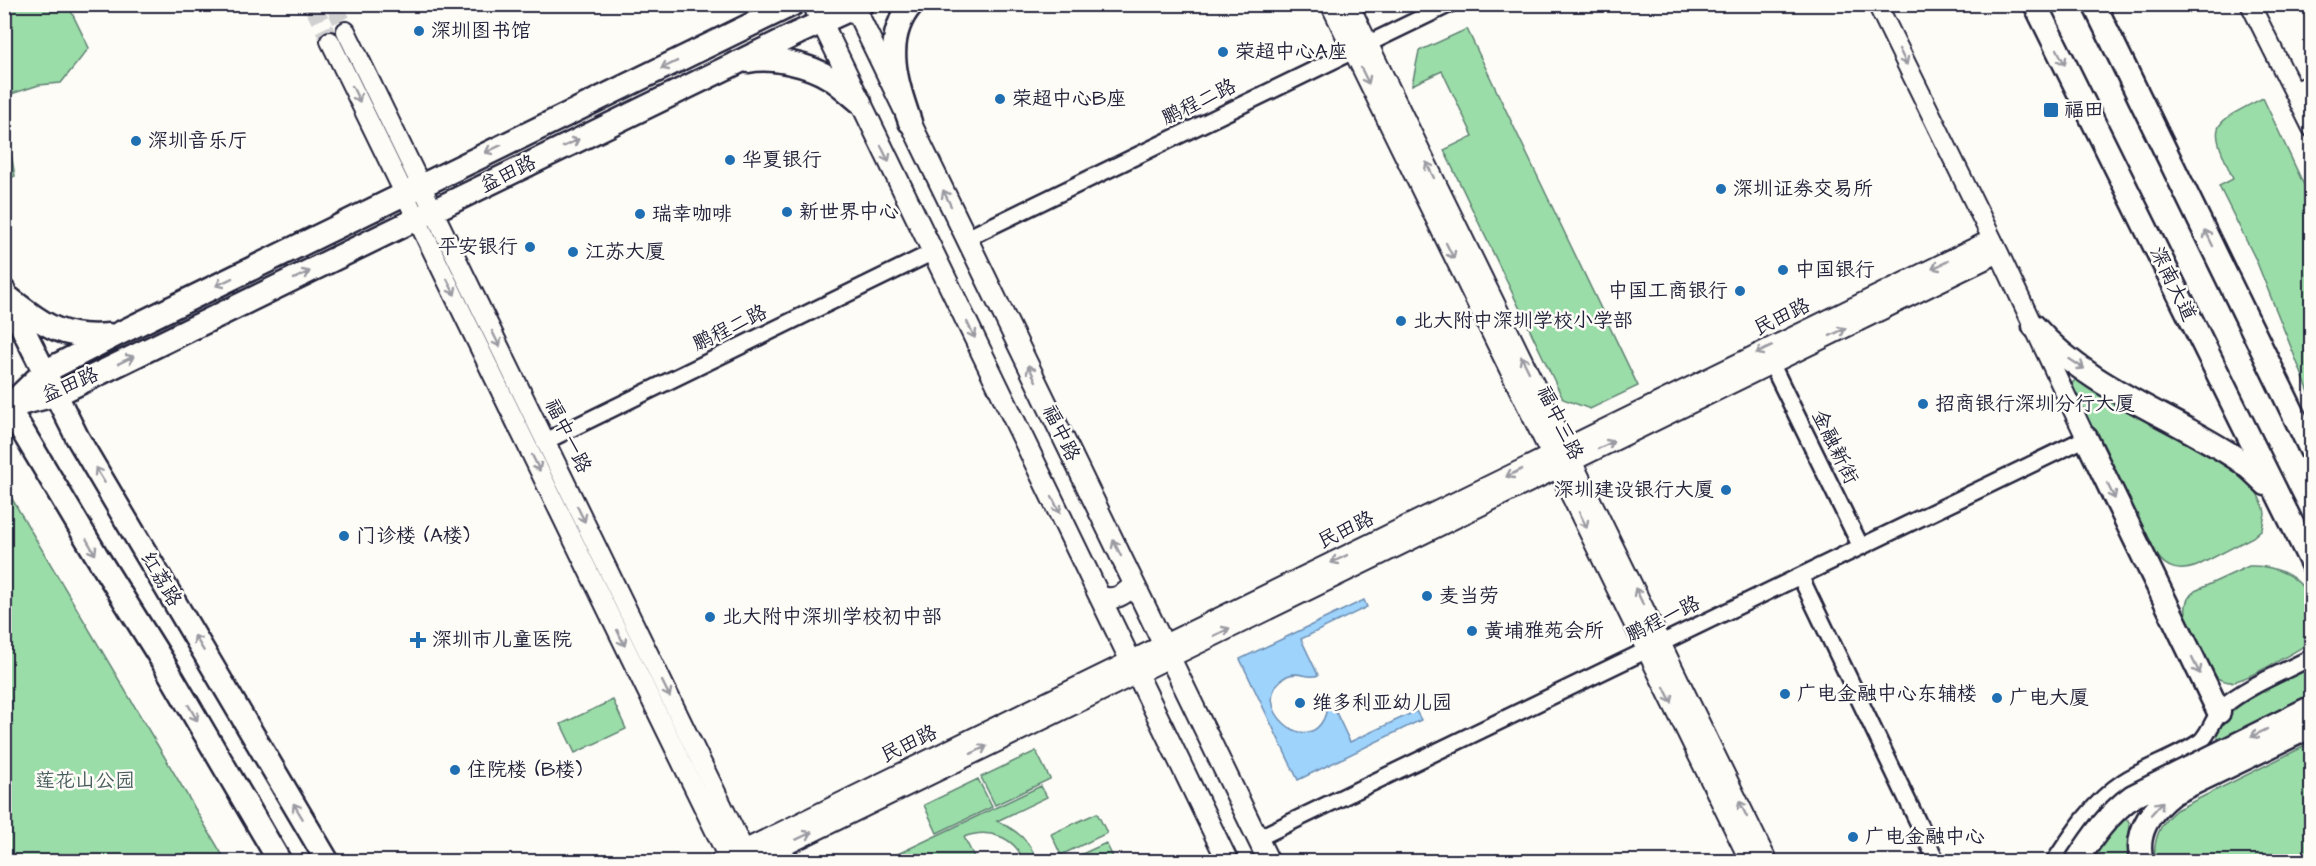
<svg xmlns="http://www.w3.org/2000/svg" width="2316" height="866" font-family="'Architects Daughter','LXGW WenKai TC',sans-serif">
<rect width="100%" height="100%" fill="#fdfcf7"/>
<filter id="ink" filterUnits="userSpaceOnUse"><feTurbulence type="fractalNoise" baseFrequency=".0167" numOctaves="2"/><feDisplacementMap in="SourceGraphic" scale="12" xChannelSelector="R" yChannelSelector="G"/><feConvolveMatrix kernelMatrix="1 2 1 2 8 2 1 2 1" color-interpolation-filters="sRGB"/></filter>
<g filter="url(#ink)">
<path fill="#9bdda8" stroke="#5e8072" stroke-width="1.5" d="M 5,4 L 68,5 L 89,48 L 61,83 L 39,85 L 5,96 Z
M 1467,29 L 1638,386 L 1590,409 L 1563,399 L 1444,150 L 1473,136 L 1442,71 L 1412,85 L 1419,51 Z
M 2263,98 L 2311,200 L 2311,397 L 2256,260 L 2219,186 L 2233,179 C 2209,123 2208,126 2263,98 Z
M 5,120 L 15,176 L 5,180 L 4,178 Z
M 2080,379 L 2213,455 L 2252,482 L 2264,508 L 2265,514 L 2262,529 L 2253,537 L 2197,566 C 2180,572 2167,570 2157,555 L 2075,400 L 2070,386 L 2075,380 Z
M 5,487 L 226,861 L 5,861 Z
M 2249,566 C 2275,565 2304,576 2311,605 C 2314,616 2311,631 2311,642 C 2295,651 2244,683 2229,682 C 2224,681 2219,680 2216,677 C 2208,671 2204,658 2200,649 C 2192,633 2175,605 2195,591 Z
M 2311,664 L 2311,697 L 2220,742 L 2215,732 L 2215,725 L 2234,704 Z
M 613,700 L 626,729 L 575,753 L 561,724 Z
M 2311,743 L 2311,861 L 2155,861 C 2153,840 2159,824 2176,810 Z
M 1036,751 L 1050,779 L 995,805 L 981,777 Z
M 978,779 L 992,807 L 937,833 L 924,805 Z
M 1041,786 L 1047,797 L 997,821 C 1016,830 1030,840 1037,861 L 1024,861 C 1014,836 988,828 964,837 L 976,861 L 883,861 Z
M 1097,813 L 1107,833 L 1061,855 L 1051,834 Z
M 2124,820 L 2128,820 L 2130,825 L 2127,861 L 2083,862 L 2117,824 Z
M 1106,843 L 1113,857 L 1103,861 L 1067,861 Z"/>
<path fill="#9ed3fc" stroke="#6c8caf" stroke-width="1.5" d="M 1364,600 L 1367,607 L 1301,639 L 1318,675 C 1309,680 1298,670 1287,676 C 1242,702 1313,767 1327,709 L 1333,706 L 1350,742 L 1416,711 L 1421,720 L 1298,780 L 1240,659 Z"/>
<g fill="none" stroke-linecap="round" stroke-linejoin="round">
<path stroke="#d1d0d1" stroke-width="18" stroke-dasharray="18 9" stroke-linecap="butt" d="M 312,4 L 330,41
M 334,4 L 346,31"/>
<defs>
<path id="minor" d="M 967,238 L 1450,4
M 1772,365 L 1861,547
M 546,441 L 933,252
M 1800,576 L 1937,862
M 1258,838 L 2086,438
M 2054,862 C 2073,833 2094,801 2123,782 C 2148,766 2177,758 2201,741 C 2211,731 2214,716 2224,706 C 2245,687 2286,671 2312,657"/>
<path id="tertiary" d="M 1330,4 L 1750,862
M 1349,4 L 1768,862
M 1877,4 L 1999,253 L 2086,438
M 2250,4 L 2312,128
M 346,31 L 749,860
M 330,41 L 730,862
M 2294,92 L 2312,84
M 719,862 L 1992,239
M 752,862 L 1999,253"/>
<path id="secondary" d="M 813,4 L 1228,862
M 853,4 L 1269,862
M 1100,596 C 1113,602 1125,595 1134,584"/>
<path id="primary" d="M 2035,4 L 2312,564
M 2094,4 L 2312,452
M 748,61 C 772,56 810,65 830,78 C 841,85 850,94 860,102
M 910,122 C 897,84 881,39 912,4
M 4,291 L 77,437 L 328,862
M 9,298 C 46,326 61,339 109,335
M 2034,326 C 2088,389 2175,416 2242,462 C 2251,469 2259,477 2266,484
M 4,400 L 98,558 L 163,662 L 280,862
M 9,406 L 44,372 L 116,335 L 793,4
M 8,407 L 55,395 L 798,33 L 862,4
M 2086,438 L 2219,712"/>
</defs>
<use href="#minor" stroke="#22223b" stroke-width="20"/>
<use href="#tertiary" stroke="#22223b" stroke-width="22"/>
<use href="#secondary" stroke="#22223b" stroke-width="24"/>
<use href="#primary" stroke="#22223b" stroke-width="27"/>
<use href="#minor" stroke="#fdfcf7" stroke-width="15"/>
<use href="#tertiary" stroke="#fdfcf7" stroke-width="18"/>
<use href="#secondary" stroke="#fdfcf7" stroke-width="20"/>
<use href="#primary" stroke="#fdfcf7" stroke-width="22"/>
<defs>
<path id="primary-bridge" d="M 2076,862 C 2093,836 2108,814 2133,796 L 2312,707
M 2142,862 C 2134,832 2151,810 2173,793 L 2312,726"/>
</defs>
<use href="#primary-bridge" stroke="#22223b" stroke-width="27" stroke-linecap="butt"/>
<use href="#primary-bridge" stroke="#fdfcf7" stroke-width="22"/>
</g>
<defs><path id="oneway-shaft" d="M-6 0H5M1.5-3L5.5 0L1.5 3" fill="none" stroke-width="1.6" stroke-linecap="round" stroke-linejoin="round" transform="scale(1.5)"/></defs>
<g stroke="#9a9aa2">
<use href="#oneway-shaft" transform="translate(1903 57) rotate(64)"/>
<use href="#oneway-shaft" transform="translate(2061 57) rotate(64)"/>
<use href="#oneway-shaft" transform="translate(669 65) rotate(154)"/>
<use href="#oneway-shaft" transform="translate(1365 76) rotate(64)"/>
<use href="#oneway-shaft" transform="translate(356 94) rotate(64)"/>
<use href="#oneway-shaft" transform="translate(571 143) rotate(-26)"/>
<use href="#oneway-shaft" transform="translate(493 149) rotate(154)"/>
<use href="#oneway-shaft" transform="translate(885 154) rotate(64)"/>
<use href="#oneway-shaft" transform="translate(1430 170) rotate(-116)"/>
<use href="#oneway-shaft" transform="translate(947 198) rotate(-116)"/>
<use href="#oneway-shaft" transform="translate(2209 238) rotate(-116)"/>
<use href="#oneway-shaft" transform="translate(1450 251) rotate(64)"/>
<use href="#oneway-shaft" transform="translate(1940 265) rotate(154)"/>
<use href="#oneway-shaft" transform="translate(302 275) rotate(-26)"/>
<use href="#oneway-shaft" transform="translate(224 282) rotate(154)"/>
<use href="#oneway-shaft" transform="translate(451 287) rotate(64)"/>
<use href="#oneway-shaft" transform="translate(971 330) rotate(64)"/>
<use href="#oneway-shaft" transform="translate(1838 332) rotate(-26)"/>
<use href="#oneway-shaft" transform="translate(496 339) rotate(64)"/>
<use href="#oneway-shaft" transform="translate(1764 350) rotate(154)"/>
<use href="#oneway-shaft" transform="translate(126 360) rotate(-26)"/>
<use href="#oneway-shaft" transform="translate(1525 364) rotate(-116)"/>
<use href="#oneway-shaft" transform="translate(2077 364) rotate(33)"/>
<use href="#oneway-shaft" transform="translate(1032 373) rotate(-116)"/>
<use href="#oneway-shaft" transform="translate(1606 445) rotate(-26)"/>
<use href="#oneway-shaft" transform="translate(536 463) rotate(64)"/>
<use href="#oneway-shaft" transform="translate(1514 473) rotate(154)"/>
<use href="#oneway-shaft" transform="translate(100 475) rotate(-121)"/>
<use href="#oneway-shaft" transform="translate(2111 491) rotate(64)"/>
<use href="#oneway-shaft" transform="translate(1056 505) rotate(64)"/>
<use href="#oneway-shaft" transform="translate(581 514) rotate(64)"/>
<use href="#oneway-shaft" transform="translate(1583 520) rotate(64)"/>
<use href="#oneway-shaft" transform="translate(91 547) rotate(60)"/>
<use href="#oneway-shaft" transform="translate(1117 548) rotate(-116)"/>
<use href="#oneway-shaft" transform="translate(1339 559) rotate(154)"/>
<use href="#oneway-shaft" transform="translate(1639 596) rotate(-116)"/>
<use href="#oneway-shaft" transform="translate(1222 632) rotate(-26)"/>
<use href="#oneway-shaft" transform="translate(621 638) rotate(64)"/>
<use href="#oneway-shaft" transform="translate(199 643) rotate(-121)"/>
<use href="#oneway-shaft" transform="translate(2196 666) rotate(64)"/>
<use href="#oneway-shaft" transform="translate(666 689) rotate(64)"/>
<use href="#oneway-shaft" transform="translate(1668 695) rotate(64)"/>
<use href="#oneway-shaft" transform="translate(193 713) rotate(60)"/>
<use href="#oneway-shaft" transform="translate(2259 733) rotate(154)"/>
<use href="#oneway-shaft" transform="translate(979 750) rotate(-26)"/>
<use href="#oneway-shaft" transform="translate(2157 808) rotate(-48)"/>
<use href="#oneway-shaft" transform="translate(1743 809) rotate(-116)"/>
<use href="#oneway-shaft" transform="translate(298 811) rotate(-121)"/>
<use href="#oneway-shaft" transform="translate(804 836) rotate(-26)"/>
</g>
</g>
<g fill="#1f6fb2" stroke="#fdfcf7" stroke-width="2">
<circle cx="419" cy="31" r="6"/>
<circle cx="1223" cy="52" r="6"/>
<circle cx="1000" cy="99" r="6"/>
<rect x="2043" y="102" width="16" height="16" rx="3"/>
<circle cx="136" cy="141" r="6"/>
<circle cx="730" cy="160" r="6"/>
<circle cx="1721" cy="189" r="6"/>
<circle cx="787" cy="212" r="6"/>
<circle cx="640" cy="214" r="6"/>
<circle cx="530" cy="247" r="6"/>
<circle cx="573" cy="252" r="6"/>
<circle cx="1783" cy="270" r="6"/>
<circle cx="1740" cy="291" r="6"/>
<circle cx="1401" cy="321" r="6"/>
<circle cx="1923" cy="404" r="6"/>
<circle cx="1726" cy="490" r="6"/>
<circle cx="344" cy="536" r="6"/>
<circle cx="1427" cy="596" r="6"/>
<circle cx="710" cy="617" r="6"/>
<circle cx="1472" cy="631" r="6"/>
<path d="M415 631h6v6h6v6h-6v6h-6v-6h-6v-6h6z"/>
<circle cx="1785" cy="694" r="6"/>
<circle cx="1997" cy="698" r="6"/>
<circle cx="1300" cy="703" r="6"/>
<circle cx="455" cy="770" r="6"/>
<circle cx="1853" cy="837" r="6"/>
</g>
<g text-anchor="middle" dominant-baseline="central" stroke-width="5" stroke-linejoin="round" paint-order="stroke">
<g font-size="20" fill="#22223b" stroke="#fdfcf7" text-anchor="start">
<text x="431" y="31">深圳图书馆</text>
<text x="1235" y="52">荣超中心A座</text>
<text x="1012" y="99">荣超中心B座</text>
<text x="2064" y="110">福田</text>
<text x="148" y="141">深圳音乐厅</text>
<text x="742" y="160">华夏银行</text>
<text x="1733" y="189">深圳证券交易所</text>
<text x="799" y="212">新世界中心</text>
<text x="652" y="214">瑞幸咖啡</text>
<text x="518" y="247" text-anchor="end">平安银行</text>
<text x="585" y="252">江苏大厦</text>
<text x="1795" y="270">中国银行</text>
<text x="1728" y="291" text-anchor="end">中国工商银行</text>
<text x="1413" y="321">北大附中深圳学校小学部</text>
<text x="1935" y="404">招商银行深圳分行大厦</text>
<text x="1714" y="490" text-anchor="end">深圳建设银行大厦</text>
<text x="356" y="536">门诊楼 (A楼)</text>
<text x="1439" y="596">麦当劳</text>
<text x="722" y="617">北大附中深圳学校初中部</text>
<text x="1484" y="631">黄埔雅苑会所</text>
<text x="432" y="640">深圳市儿童医院</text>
<text x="1797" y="694">广电金融中心东辅楼</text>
<text x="2009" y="698">广电大厦</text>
<text x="1312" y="703">维多利亚幼儿园</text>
<text x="467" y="770">住院楼 (B楼)</text>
<text x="1865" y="837">广电金融中心</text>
</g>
<g font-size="20" fill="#22223b" stroke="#fdfcf7">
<text transform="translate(1199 102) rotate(-26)">鹏程二路</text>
<text transform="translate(508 174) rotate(-26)">益田路</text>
<text transform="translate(2173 284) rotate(64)">深南大道</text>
<text transform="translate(1782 317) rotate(-26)">民田路</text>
<text transform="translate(730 328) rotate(-26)">鹏程二路</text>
<text transform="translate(70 385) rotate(-23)">益田路</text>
<text transform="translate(1560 423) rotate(64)">福中三路</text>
<text transform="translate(1061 433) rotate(64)">福中路</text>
<text transform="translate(568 436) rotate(64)">福中一路</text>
<text transform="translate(1835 447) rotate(64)">金融新街</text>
<text transform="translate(1346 530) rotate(-26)">民田路</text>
<text transform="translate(161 579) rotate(59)">红荔路</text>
<text transform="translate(1663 619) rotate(-26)">鹏程一路</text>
<text transform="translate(909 744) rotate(-26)">民田路</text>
</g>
<g font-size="20" fill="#465a5c" stroke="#fdfcf7">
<text x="85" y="781">莲花山公园</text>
</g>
</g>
<rect width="2316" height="866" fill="none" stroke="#fdfcf7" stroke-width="24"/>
<rect x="12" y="12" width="2292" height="842" fill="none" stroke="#22223b" stroke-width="2" filter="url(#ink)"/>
</svg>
